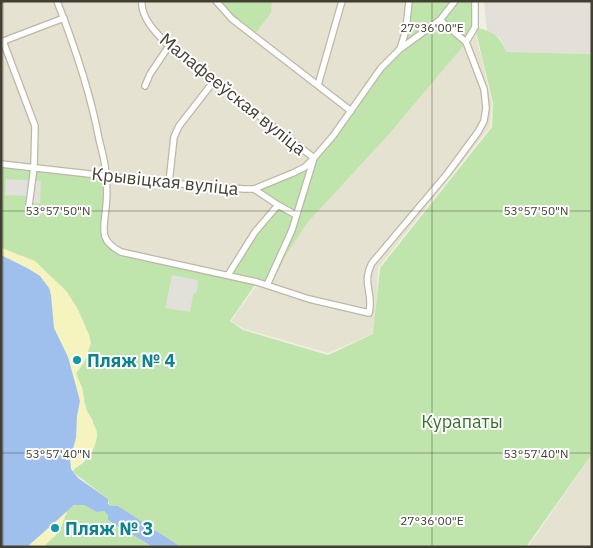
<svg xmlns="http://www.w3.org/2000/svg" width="593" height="548" font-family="'IBM Plex Sans',sans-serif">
<rect width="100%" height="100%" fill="#f1efe2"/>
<path fill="#e5e2d1" d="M 1,1 L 473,1 L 474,27 L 492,103 L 490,127 L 378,268 L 375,333 L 328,353 L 244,329 L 231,321 L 259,282 L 122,251 L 1,163 Z
M 592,454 L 592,547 L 528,547 Z"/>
<path fill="#e2e0d8" d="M 484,1 L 592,1 L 592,54 L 506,52 L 500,38 L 487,31 Z"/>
<path fill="#c0e5ac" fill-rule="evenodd" d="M 216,1 L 272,1 L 271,13 L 254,35 Z
M 412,1 L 451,1 L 437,19 L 408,39 L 407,35 Z
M 455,1 L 475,1 L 475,27 C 493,32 499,34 506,52 L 592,54 L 592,454 L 526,547 L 181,547 L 118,506 L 111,506 L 109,504 L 108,499 L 73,472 L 74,469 L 83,463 L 91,453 L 93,421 L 87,411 L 76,373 L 81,366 L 89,335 C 83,321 77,306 68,294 C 58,279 18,253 1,248 L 1,164 L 106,176 L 103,231 L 114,248 L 228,275 L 255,232 L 277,206 L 254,189 L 293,173 L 314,158 L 381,68 L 440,20 ZM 475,28 L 493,103 L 492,127 L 380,268 L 373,334 L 328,355 L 243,330 L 230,321 L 257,282 L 271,286 L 287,253 L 307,223 L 389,134 L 464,45 Z
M 77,504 L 84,505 L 97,512 L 104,511 L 108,515 L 109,520 L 153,547 L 43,547 L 59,532 L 68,509 Z"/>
<path fill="#f5f4be" d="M 1,248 L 35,261 L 67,292 L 78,310 L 89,335 L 91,343 L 84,363 L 76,373 C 77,378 80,382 82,387 C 84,395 84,403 86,410 C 92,428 103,426 93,450 C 87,462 75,464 73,472 L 70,459 L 76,438 L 77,416 L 80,407 L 68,357 L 54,328 L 51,295 L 47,284 L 35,273 L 23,265 L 1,255 Z
M 68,509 L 59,532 L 43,547 L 27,547 L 40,536 Z"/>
<path fill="#e1e0db" d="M 6,179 L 41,181 L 40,203 L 27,203 L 27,196 L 5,195 Z
M 172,275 L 198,280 L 197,291 L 193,295 L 190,312 L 165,308 Z"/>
<path fill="#9fbfed" d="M 1,255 L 29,269 L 40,276 L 49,288 L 51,295 L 54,328 L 68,357 L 80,401 L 77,416 L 76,438 L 70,459 L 71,469 L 78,478 L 108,499 L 108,504 L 111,506 L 118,506 L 181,547 L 153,547 L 108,520 L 108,515 L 104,511 L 97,512 L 84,505 L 74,505 L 27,547 L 1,547 Z"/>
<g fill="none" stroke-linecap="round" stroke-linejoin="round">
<defs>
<path id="street" d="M 57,1 C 75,47 90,91 99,139 C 102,152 106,164 106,177 C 107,187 107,198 106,207 C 104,229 98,240 121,252 L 257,282 L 309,299 L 369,313 C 374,293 361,284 372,263 L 447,174 L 478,132 L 484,121 L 486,108 L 484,89 L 466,42 L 440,20
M 142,1 C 140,18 158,35 169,46 L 314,158
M 216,1 L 232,19 L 351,111
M 3,41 L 35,126 L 34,167 L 28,213
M 1,42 L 64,18
M 466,42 L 475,27 L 475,1
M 400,49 L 440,20 L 455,1
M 318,85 L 342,1
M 145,86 L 150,74 L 169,46
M 1,164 L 169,183 L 244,189 L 254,189 L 293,173 L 305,167 L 314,158 L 333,136 L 381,68 L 400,49 L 406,30 L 409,1
M 169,183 L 174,137 L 179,126 L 214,81
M 254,189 L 278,205 L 296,215
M 228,275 L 255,232 L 278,205
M 267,285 L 292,230 L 314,158"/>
</defs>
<use href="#street" stroke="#bcb8a6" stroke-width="8"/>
<use href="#street" stroke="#fff" stroke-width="5.5"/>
</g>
<path fill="none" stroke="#423f33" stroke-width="1" stroke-opacity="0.45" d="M 3,1 L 3,547M 432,1 L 432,547M 1,211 L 592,211M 1,453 L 592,453"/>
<g fill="#0f9aa8" stroke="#fff" stroke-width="2">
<circle cx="77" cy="360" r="5"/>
<circle cx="55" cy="528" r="5"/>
</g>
<g text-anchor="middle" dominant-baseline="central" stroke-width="4" stroke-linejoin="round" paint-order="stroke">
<g font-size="18" fill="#423f33" stroke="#fff">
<text transform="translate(233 94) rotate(39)">Малафееўская вуліца</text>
<text transform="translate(165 181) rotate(6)">Крывіцкая вуліца</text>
</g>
<g font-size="18" font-weight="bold" fill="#0d838f" stroke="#fff" text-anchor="start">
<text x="87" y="360">Пляж № 4</text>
<text x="65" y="528">Пляж № 3</text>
</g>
<g font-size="18" fill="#377129" stroke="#fff">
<text x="462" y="421">Курапаты</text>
</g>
</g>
<g font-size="12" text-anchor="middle" fill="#423f33" stroke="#fff" stroke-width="4" stroke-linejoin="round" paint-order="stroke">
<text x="432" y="32">27°36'00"E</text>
<text x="58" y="215">53°57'50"N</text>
<text x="536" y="215">53°57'50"N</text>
<text x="58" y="458">53°57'40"N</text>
<text x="536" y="458">53°57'40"N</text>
<text x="432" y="525">27°36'00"E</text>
</g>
<rect width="593" height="548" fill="none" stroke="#423f33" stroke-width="5"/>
</svg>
